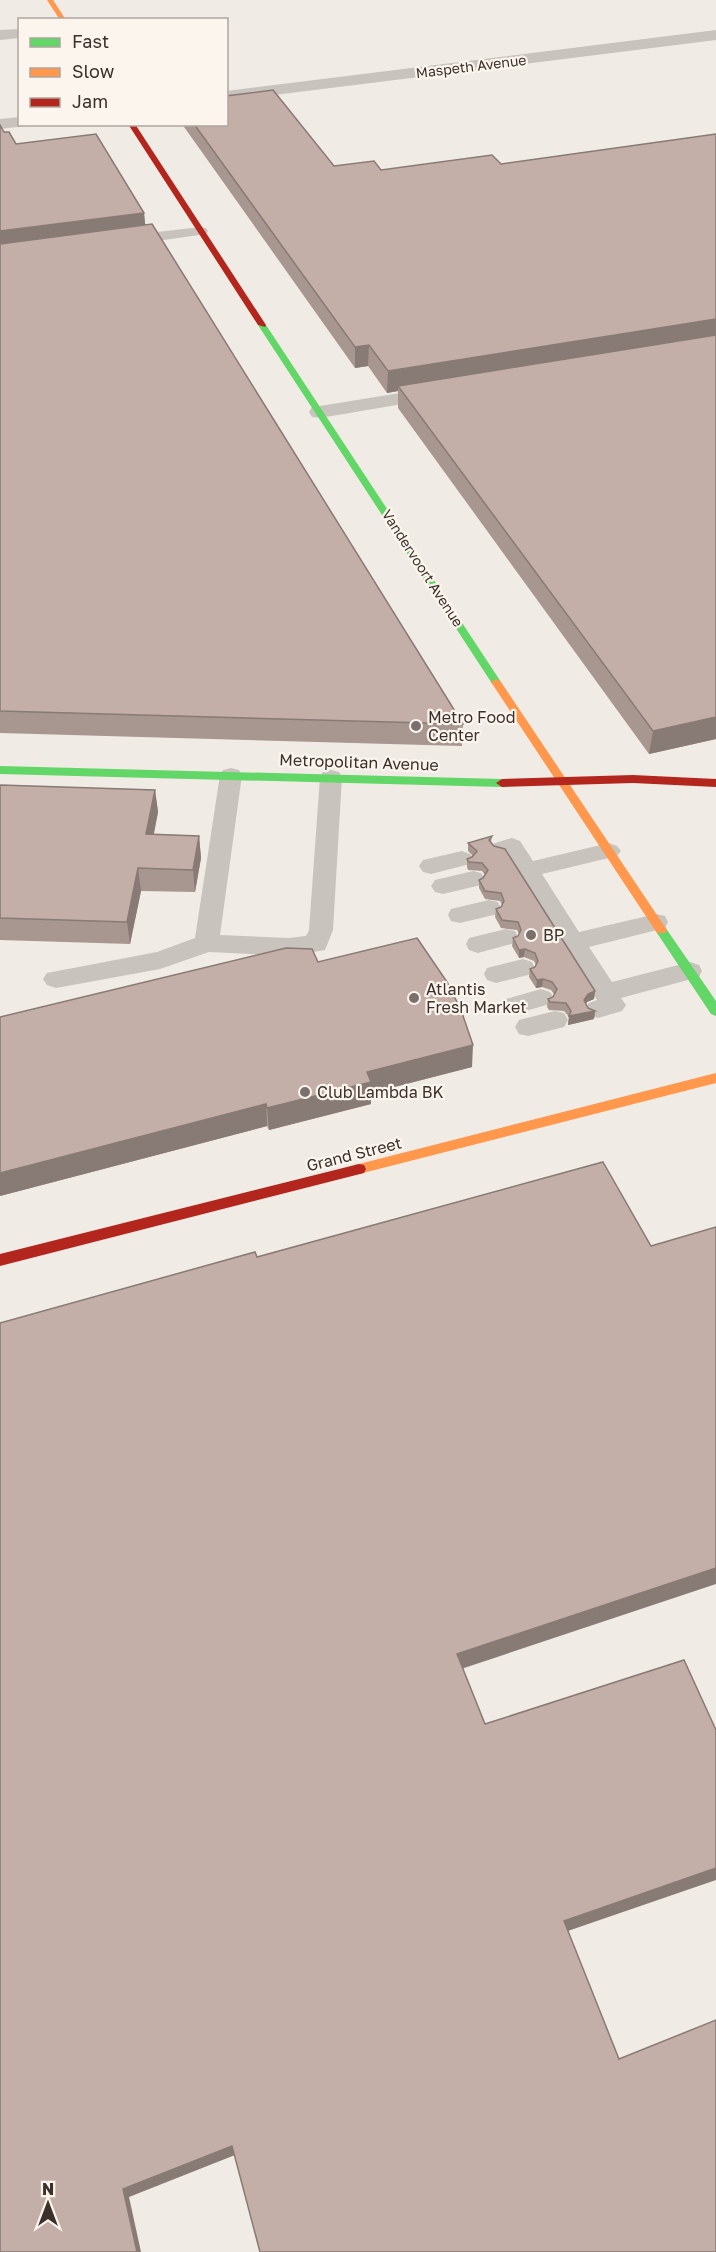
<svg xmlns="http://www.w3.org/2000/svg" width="716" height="2252" font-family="'Golos Text',sans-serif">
<rect width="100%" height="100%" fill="#f0ebe5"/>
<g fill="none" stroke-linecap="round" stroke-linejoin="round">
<path fill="#c9c3be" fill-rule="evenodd" d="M 201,227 L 206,228 L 208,231 L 206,234 L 122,246 L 114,241 L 122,236 Z
M 231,768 L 239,770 L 242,775 L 220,935 L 289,938 L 306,936 L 309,930 L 320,777 L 323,772 L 331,770 L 339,772 L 342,777 L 333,930 L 325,950 L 289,956 L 209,952 L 160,969 L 56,988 L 47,985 L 43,979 L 47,973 L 157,952 L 195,938 L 220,775 L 223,770 Z
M 512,838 L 520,841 L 533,861 L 609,843 L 617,846 L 621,851 L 617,856 L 542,874 L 579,932 L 656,914 L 665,916 L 668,922 L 665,928 L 589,947 L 612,982 L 690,962 L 699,965 L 702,971 L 699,977 L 621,998 L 626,1005 L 622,1011 L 598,1018 L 589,1015 L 585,1009 L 589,1003 L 597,1000 L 506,855 L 495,853 L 491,848 L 495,843 Z
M 462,851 L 470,854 L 474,859 L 470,864 L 431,874 L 423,872 L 419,866 L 423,860 Z
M 473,871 L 481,873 L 485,879 L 481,885 L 443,894 L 435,892 L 431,886 L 435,880 Z
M 489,900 L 498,902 L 501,908 L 498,914 L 460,923 L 451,921 L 448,915 L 451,909 Z
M 506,929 L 515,931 L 518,937 L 515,943 L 478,953 L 469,950 L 466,944 L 469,938 Z
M 523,959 L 532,962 L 535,968 L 532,974 L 496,983 L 487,980 L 484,974 L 487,968 Z
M 541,989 L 550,992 L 554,998 L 550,1004 L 515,1014 L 506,1011 L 502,1005 L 506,999 Z
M 555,1011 L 564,1013 L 568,1020 L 564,1027 L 528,1036 L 519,1034 L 515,1027 L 519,1020 Z"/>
<path fill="#c9c3be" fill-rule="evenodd" d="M 20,29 L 20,38 L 0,40 L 0,30 Z
M 716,30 L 716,40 L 226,101 L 226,91 Z
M 20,117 L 20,124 L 26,126 L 0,129 L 0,119 Z
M 443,386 L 450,388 L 453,392 L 450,396 L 320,418 L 312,417 L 309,412 L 312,407 L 320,406 Z"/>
<path fill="#63d668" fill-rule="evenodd" d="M 259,323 L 266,325 L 501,682 L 500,684 L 492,684 L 491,682 L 258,325 Z
M 0,766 L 502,779 L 508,783 L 502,787 L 0,774 Z
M 661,926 L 665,927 L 716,1001 L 716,1016 L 711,1014 L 655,930 Z"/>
<path fill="#ff974d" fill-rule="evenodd" d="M 47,0 L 53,0 L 66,20 L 60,20 Z
M 496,679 L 501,682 L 665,927 L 667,930 L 665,933 L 657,933 L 491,682 Z
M 716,1073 L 716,1083 L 359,1174 L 354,1173 L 352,1169 L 354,1165 L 359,1164 Z"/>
<path fill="#b3261e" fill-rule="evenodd" d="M 128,124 L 135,124 L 266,325 L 265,327 L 258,325 Z
M 633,775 L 716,779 L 716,787 L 633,783 L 502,787 L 496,783 L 502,779 Z
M 359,1164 L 364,1165 L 366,1169 L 364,1173 L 0,1266 L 0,1254 Z"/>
</g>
<path fill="#a89690" d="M 182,124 L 226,124 L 334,166 L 381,170 L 501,164 L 716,134 L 716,739 L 649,754 L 398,408 L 398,391 L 387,393 L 368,366 L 355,368 Z
M 0,125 L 4,132 L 16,144 L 144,213 L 145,225 L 463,724 L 462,746 L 0,733 Z
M 0,785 L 155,790 L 158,812 L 154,834 L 199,836 L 201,858 L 195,892 L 141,891 L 130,944 L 0,940 Z
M 492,836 L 491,842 L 595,991 L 594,999 L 587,1002 L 586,1003 L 588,1008 L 595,1011 L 594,1019 L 568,1025 L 569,1017 L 564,1011 L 549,1010 L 547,1007 L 548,999 L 553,997 L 554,994 L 551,990 L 542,987 L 536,988 L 529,977 L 530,969 L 535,967 L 536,965 L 534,961 L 524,957 L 519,958 L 512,946 L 513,938 L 518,936 L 519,934 L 517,930 L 501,928 L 495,917 L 496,909 L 501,907 L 502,905 L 500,901 L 485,899 L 479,888 L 479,880 L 483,878 L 485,875 L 482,871 L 468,870 L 467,867 L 467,859 L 473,856 L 468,851 L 468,843 Z
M 318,962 L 472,1067 L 371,1093 L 371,1104 L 269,1130 L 267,1126 L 0,1196 Z"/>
<path fill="#887a75" d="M 144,213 L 146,232 L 0,251 L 0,231 Z
M 716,319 L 716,340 L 398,386 L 398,391 L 387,393 L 388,371 Z
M 369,345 L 368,366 L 355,368 L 355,347 Z
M 716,717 L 716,739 L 649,754 L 653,731 Z
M 155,790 L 158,812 L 149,856 L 146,834 Z
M 199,836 L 201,858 L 195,892 L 193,870 Z
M 138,868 L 141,891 L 130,944 L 127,922 Z
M 525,949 L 524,957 L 519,958 L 519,950 Z
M 543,979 L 542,987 L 536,988 L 537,980 Z
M 595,991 L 594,999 L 587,1002 L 583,1008 L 584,1000 L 588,994 Z
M 595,1011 L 594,1019 L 568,1025 L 569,1016 Z
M 473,1045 L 472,1067 L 371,1093 L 371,1104 L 269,1130 L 267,1108 L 367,1072 Z
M 266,1104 L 267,1126 L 0,1196 L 0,1173 Z
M 716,1568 L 716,1584 L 455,1671 L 457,1654 Z
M 716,1868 L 716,1880 L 559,1934 L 564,1921 Z
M 232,2146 L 235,2155 L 129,2197 L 141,2252 L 137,2252 L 123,2189 Z"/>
<path fill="#c3afa7" stroke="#887a75" stroke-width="1.5" d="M 273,90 L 334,166 L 374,161 L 381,170 L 492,155 L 501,164 L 716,134 L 716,319 L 388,371 L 369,345 L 355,347 L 194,124 L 226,124 L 226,96 Z
M 0,125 L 4,132 L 9,132 L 16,144 L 96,134 L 144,213 L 0,231 Z
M 152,224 L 463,724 L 0,711 L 0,244 Z
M 716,335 L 716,717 L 653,731 L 398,386 Z
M 0,785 L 155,790 L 146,834 L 199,836 L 193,870 L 138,868 L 127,922 L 0,918 Z
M 492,836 L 489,840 L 494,846 L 505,849 L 595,991 L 588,994 L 584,1000 L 588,1008 L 595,1011 L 569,1016 L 571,1011 L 566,1003 L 550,1002 L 548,999 L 553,997 L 557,989 L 552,982 L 543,979 L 537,980 L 530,969 L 535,967 L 538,961 L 535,953 L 525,949 L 519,950 L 513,938 L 518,936 L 521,930 L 518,922 L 502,920 L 496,909 L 501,907 L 504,901 L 501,893 L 485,891 L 479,880 L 483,878 L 488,870 L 482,863 L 469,862 L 467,859 L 472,857 L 477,851 L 468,843 Z
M 417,938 L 447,982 L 461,1010 L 473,1045 L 367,1072 L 371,1082 L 267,1108 L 266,1104 L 0,1173 L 0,1017 L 286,948 L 312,949 L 318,962 Z
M 603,1162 L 651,1246 L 716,1227 L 716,1568 L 457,1654 L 485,1724 L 684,1660 L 716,1730 L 716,1868 L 564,1921 L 619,2059 L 716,2020 L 716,2252 L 260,2252 L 232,2146 L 123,2189 L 137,2252 L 0,2252 L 0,1323 L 255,1252 L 257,1257 Z"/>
<g fill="#7a716c" stroke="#fbf5ee" stroke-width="2">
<circle cx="416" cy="726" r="6"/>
<circle cx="531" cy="935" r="6"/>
<circle cx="414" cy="998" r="6"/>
<circle cx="305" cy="1092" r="6"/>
</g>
<g text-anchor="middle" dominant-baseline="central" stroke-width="4.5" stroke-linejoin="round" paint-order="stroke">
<g font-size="14" fill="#3b302b" stroke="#fbf5ee">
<text transform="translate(471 66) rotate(-7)">Maspeth Avenue</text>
<text transform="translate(423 568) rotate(57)">Vandervoort Avenue</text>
</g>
<g font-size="16" fill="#3b302b" stroke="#fbf5ee" text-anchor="start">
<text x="428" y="717">Metro Food<tspan x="428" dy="18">Center</tspan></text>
<text x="543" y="935">BP</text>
<text x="426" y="989">Atlantis<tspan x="426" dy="18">Fresh Market</tspan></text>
<text x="317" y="1092">Club Lambda BK</text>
</g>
<g font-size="16" fill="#3b302b" stroke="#fbf5ee">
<text transform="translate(359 762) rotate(2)">Metropolitan Avenue</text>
<text transform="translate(354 1154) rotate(-14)">Grand Street</text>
</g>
</g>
<rect x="18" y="18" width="210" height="108" fill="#fbf5ee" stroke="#aea6a0" stroke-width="1.5"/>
<rect x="30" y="38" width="30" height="9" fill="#63d668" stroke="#aea6a0" stroke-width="1.5"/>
<text x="72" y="48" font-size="18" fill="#3b302b">Fast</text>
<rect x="30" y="68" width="30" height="9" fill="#ff974d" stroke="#aea6a0" stroke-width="1.5"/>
<text x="72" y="78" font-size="18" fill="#3b302b">Slow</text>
<rect x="30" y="98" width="30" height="9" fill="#b3261e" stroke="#aea6a0" stroke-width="1.5"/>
<text x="72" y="108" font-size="18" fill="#3b302b">Jam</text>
<g transform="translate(48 2204)" stroke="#fbf5ee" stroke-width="4.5" paint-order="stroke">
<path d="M0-4.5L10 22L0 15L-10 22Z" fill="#3b302b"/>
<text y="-9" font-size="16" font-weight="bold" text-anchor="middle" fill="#3b302b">N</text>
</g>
</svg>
